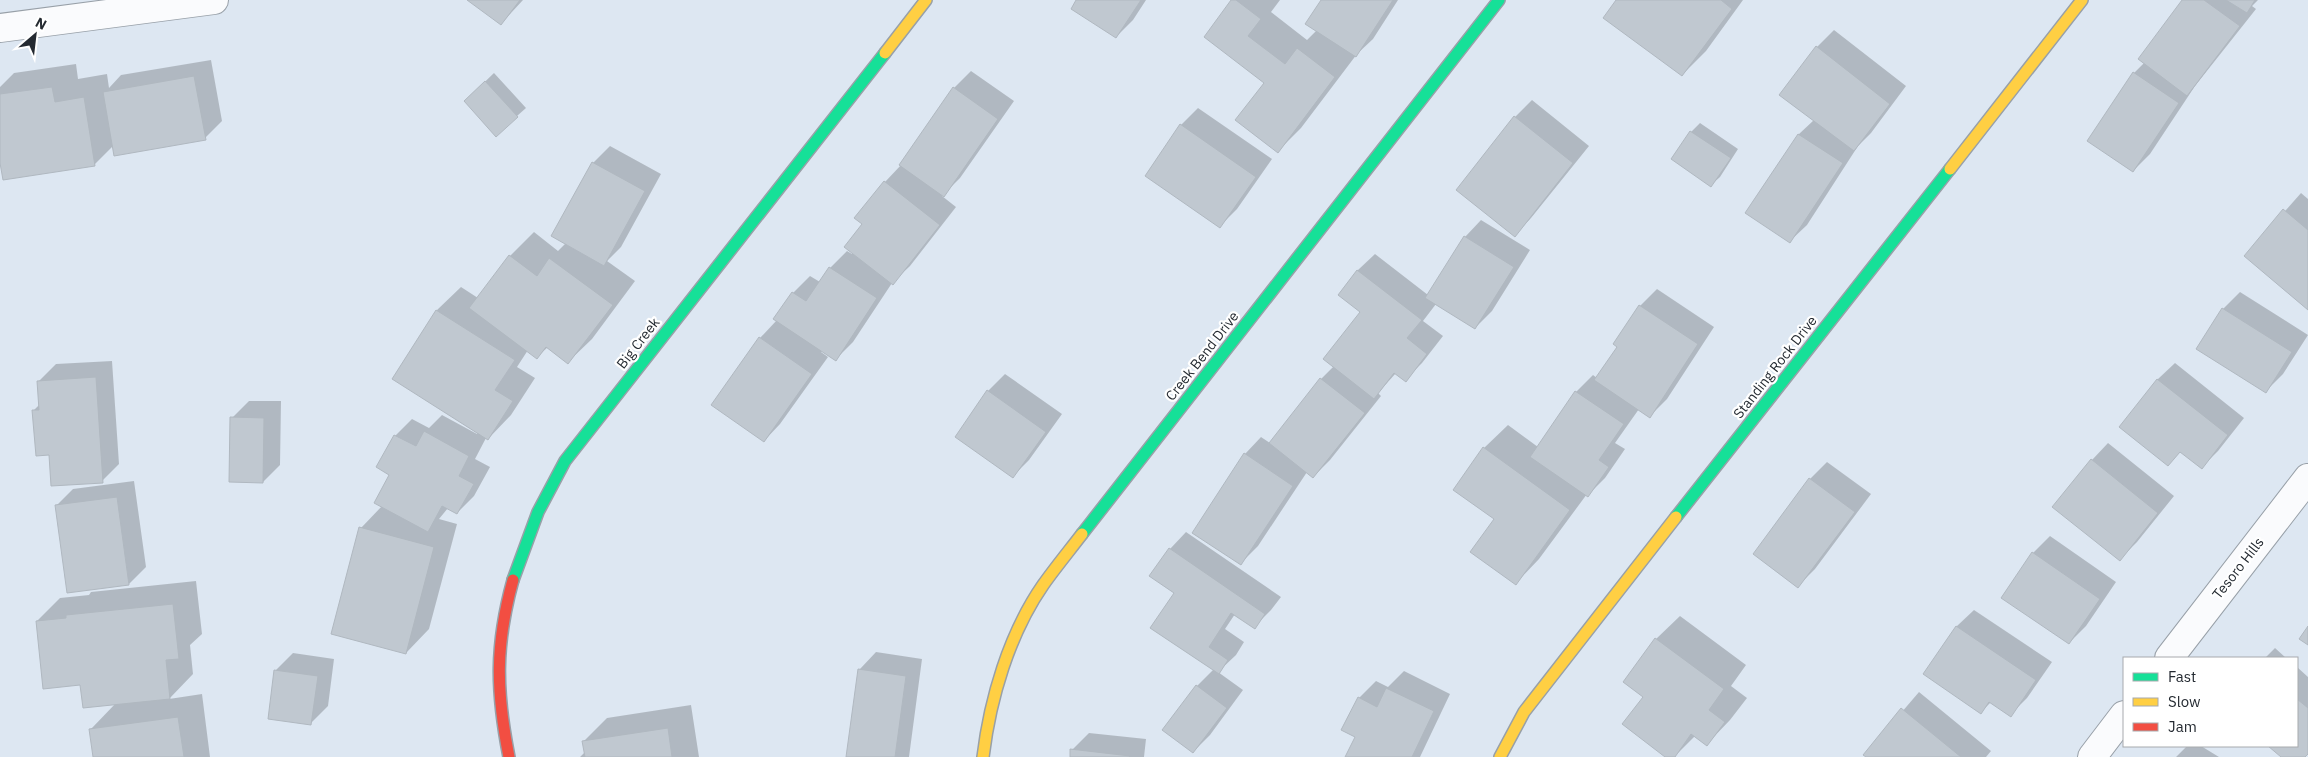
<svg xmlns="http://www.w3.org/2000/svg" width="2308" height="757" font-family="'IBM Plex Sans',sans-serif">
<rect width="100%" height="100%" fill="#dde7f2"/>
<path fill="#0003" d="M 469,0 L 523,0 L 501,24 Z
M 1078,0 L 1146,0 L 1133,20 L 1116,37 Z
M 1233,0 L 1280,0 L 1271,12 L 1307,40 L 1317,30 L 1322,0 L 1398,0 L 1373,39 L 1357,54 L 1301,128 L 1278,151 L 1265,83 Z
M 1617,0 L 1743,0 L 1706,51 L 1682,75 Z
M 2184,0 L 2258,0 L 2252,6 L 2256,9 L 2195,86 L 2150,154 L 2133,171 L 2134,73 L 2144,63 Z
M 1834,30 L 1906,86 L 1871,133 L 1858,146 L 1807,225 L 1790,241 L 1747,213 L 1799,134 L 1814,120 L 1781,94 L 1817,47 Z
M 211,60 L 222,121 L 205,138 L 114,145 L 94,165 L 0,155 L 0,87 L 14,73 L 76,64 L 78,79 L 107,74 L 109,88 L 121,75 Z
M 971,71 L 1014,101 L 960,178 L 942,196 L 956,207 L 910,266 L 892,283 L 853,342 L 836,359 L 822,350 L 821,352 L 828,357 L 780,424 L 764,441 L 760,338 L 777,320 L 793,293 L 810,276 L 820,282 L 830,268 L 847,251 L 852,254 L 864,224 L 856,218 L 885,182 L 901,165 L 954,88 Z
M 494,73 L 526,108 L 517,116 L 465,101 Z
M 1532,100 L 1589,146 L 1531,218 L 1515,235 L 1515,117 Z
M 1198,108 L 1272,159 L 1237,209 L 1220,226 L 1181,125 Z
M 1700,123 L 1738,149 L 1720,177 L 1711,185 L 1691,132 Z
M 610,146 L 661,174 L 621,247 L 607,261 L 635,281 L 592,339 L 568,362 L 548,347 L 537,357 L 528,350 L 517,367 L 535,378 L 511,415 L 488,439 L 486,438 L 475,459 L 490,467 L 474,496 L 457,513 L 448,508 L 439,519 L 457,524 L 429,629 L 406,653 L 361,528 L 382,506 L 391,474 L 395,436 L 412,419 L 429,428 L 442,415 L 477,434 L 478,432 L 393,378 L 437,310 L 461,287 L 478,298 L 510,256 L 534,232 L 558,251 L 566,243 L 593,163 Z
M 2301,193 L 2308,199 L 2308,308 L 2245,256 Z
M 1481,220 L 1530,250 L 1492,311 L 1475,328 L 1436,304 L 1423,321 L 1443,336 L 1422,363 L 1405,380 L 1396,373 L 1378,393 L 1381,396 L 1330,460 L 1313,477 L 1307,472 L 1258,546 L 1241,563 L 1245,454 L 1261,437 L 1270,443 L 1321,379 L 1334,366 L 1362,312 L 1340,295 L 1358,270 L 1375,254 L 1428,295 L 1465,237 Z
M 1657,289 L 1714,327 L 1667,399 L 1650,416 L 1639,409 L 1615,443 L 1625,449 L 1605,478 L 1588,495 L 1587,494 L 1539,559 L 1516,583 L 1495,519 L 1484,448 L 1508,425 L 1538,447 L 1576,392 L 1593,375 L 1597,378 L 1618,346 L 1640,306 Z
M 2240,292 L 2308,335 L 2283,374 L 2266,391 L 2223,309 Z
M 112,361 L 119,464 L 102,481 L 50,454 L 34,410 L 40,404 L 39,381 L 56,364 Z
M 2175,363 L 2244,418 L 2218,451 L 2201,468 L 2181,451 L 2168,464 L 2121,427 L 2158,379 Z
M 1005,374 L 1062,414 L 1029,460 L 1012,477 L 988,391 Z
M 249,401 L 281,401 L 280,465 L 263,482 L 232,418 Z
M 2108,443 L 2174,496 L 2137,542 L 2120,559 L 2092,460 Z
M 1827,462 L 1871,494 L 1815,569 L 1798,586 L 1810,479 Z
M 134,481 L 146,567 L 129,584 L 56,506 L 73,489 Z
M 1186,532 L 1281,597 L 1271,610 L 1254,627 L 1235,614 L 1225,629 L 1244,642 L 1236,655 L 1218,672 L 1243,690 L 1210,735 L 1193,752 L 1197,686 L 1214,669 L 1176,592 L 1170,549 Z
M 2050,536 L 2116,582 L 2086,626 L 2069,643 L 2033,553 Z
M 196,581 L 202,634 L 190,645 L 193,674 L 169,699 L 202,694 L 210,757 L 94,757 L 91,729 L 116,703 L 81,683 L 37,621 L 60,598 L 89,595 L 91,592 Z
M 1974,610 L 2052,662 L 2027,698 L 2010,715 L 1991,702 L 1981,712 L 1925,674 L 1957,626 Z
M 1680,616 L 1746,665 L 1731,686 L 1747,698 L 1730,720 L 1707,744 L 1695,736 L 1674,757 L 1667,757 L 1644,697 L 1656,639 Z
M 2275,648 L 2286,658 L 2265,658 Z
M 876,652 L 922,659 L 909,757 L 847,757 L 860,669 Z
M 293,653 L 334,659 L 328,706 L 311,723 L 269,718 L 276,670 Z
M 2297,667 L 2308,677 L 2308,754 L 2305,757 L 2283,757 L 2270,746 L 2297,746 Z
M 1404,671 L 1450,694 L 1420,757 L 1346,757 L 1356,736 L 1359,698 L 1376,681 L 1388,687 Z
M 1919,692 L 1991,751 L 1986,757 L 1868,757 L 1865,755 Z
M 691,705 L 699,757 L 580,757 L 585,752 L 584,741 L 607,718 Z
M 1089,733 L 1146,739 L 1144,757 L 1071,757 L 1072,750 Z
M 2187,746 L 2201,746 L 2219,757 L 2176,757 Z"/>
<path fill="#c0c8d0" stroke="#b0b8c0" d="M 467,0 L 520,0 L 501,25 Z
M 1076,0 L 1141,0 L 1116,38 L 1071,9 Z
M 1231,0 L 1236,0 L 1261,19 L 1248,36 L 1285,64 L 1297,48 L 1335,77 L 1278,153 L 1235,120 L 1264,83 L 1204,37 Z
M 1321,0 L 1393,0 L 1356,57 L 1305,24 Z
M 1616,0 L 1721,0 L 1732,9 L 1682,76 L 1603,18 Z
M 2182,0 L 2204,0 L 2240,26 L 2187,96 L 2138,59 Z
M 2226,0 L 2255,0 L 2247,13 Z
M 1816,46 L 1890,104 L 1854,151 L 1779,95 Z
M 2133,72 L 2179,103 L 2133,172 L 2087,141 Z
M 194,76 L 206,140 L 114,156 L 103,92 Z
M 485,81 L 518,117 L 496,137 L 464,101 Z
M 52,87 L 55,102 L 84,97 L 95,166 L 3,180 L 0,163 L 0,94 Z
M 953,87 L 998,119 L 944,197 L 899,165 Z
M 1514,116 L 1573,163 L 1515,237 L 1456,190 Z
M 1180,124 L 1256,177 L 1220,228 L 1145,176 Z
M 1690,131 L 1731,158 L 1711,187 L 1671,159 Z
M 1798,134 L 1843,163 L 1790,243 L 1745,213 Z
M 592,162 L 645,191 L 604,266 L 551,236 Z
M 884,181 L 940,225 L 893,285 L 844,247 L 862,224 L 854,218 Z
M 2283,209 L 2308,230 L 2308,310 L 2244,256 Z
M 1464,236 L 1514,267 L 1475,329 L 1425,298 Z
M 509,255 L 537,276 L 549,258 L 613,305 L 568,364 L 546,347 L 537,359 L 469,308 Z
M 829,267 L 877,298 L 836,361 L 773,319 L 792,292 L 806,301 Z
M 1357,270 L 1422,320 L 1407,338 L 1427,354 L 1406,382 L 1394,373 L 1374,399 L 1323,359 L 1360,312 L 1338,295 Z
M 1639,305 L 1698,344 L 1650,418 L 1594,380 L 1617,347 L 1613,344 Z
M 2222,308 L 2292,352 L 2266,393 L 2196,349 Z
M 436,310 L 515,360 L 495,390 L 513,401 L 488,440 L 392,379 Z
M 759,337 L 812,374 L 764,442 L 711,405 Z
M 96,377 L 103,483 L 51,486 L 49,455 L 36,456 L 32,410 L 39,410 L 37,381 Z
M 1320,378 L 1365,413 L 1313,478 L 1269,443 Z
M 2157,379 L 2228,435 L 2202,469 L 2180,452 L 2168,466 L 2119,427 Z
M 987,390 L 1046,432 L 1013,478 L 955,437 Z
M 1575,391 L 1624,424 L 1599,460 L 1609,467 L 1588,497 L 1530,457 Z
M 230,417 L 264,418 L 263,483 L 229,482 Z
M 424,431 L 469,456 L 459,476 L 474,484 L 457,514 L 442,506 L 428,532 L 374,503 L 389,475 L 376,467 L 394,435 L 416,446 Z
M 1483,447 L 1570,510 L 1516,585 L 1470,552 L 1494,519 L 1453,490 Z
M 1244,453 L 1293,486 L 1241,565 L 1192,533 Z
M 2091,459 L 2158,513 L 2120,561 L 2052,507 Z
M 1809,478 L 1855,512 L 1798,588 L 1753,554 Z
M 117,497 L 129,585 L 67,593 L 55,505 Z
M 359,527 L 434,547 L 406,654 L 331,634 Z
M 1169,548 L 1265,614 L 1255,629 L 1231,613 L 1209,647 L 1228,660 L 1219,674 L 1150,628 L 1174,593 L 1149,576 Z
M 2032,552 L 2100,599 L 2069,644 L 2001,598 Z
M 173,604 L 179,659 L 166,660 L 170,699 L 83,708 L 80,685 L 43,689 L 36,621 L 66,618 L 66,615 Z
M 1956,626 L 2036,680 L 2011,717 L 1989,702 L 1981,714 L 1923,674 Z
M 2308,626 L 2308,645 L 2299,639 Z
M 1655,638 L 1724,689 L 1709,710 L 1725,722 L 1707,746 L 1691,734 L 1675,757 L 1665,757 L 1622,724 L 1643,697 L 1623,682 Z
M 858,669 L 906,676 L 895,757 L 846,757 Z
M 274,670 L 318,676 L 311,725 L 268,719 Z
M 1196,685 L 1227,708 L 1193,753 L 1162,730 Z
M 1386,688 L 1434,711 L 1412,757 L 1345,757 L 1355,737 L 1341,730 L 1358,697 L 1377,707 Z
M 2297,699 L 2308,708 L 2308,754 L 2305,757 L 2281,757 L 2268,746 L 2297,746 Z
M 1901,708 L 1961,757 L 1866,757 L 1863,755 Z
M 178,717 L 184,757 L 93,757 L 89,729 Z
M 668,728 L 672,757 L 585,757 L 582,741 Z
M 1070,749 L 1130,756 L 1129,757 L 1070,757 Z"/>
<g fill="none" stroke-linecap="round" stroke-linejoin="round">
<defs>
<path id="street" d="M 0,28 L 214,0
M 2169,658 L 2308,478
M 2092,757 L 2124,715"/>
<path id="fast" d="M 1676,517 L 1950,169
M 1082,534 L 1499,0
M 513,580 L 538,512 L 565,461 L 885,53"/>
<path id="slow" d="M 885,53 L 926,0
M 1950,169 L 2082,0
M 983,757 C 990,699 1009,634 1043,585 C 1055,568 1069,551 1082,534
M 1500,757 L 1524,712 L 1676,517"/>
<path id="jam" d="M 509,757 C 496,691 495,645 513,580"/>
</defs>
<use href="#street" stroke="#98a0a8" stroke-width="30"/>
<use href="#fast" stroke="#98a0a8" stroke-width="14"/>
<use href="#slow" stroke="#98a0a8" stroke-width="14"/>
<use href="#jam" stroke="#98a0a8" stroke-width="14"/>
<use href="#street" stroke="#fafbfd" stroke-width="28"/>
<use href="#fast" stroke="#16e098" stroke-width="11"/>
<use href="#slow" stroke="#ffcf43" stroke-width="11"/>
<use href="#jam" stroke="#f24e42" stroke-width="11"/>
</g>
<g text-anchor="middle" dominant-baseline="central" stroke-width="4.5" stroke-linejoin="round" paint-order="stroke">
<g font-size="14" fill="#242a31" stroke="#fff">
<text transform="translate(638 343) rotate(-52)">Big Creek</text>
<text transform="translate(1202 356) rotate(-52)">Creek Bend Drive</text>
<text transform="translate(1775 367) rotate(-52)">Standing Rock Drive</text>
<text transform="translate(2238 568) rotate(-52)">Tesoro Hills</text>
</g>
</g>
<rect x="2123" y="657" width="175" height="90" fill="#ffffff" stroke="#a7aaad"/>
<rect x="2133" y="673" width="25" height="8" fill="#16e098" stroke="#a7aaad"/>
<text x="2168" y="682" font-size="15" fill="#242a31">Fast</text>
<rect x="2133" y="698" width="25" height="8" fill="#ffcf43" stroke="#a7aaad"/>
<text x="2168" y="707" font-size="15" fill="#242a31">Slow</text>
<rect x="2133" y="723" width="25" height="8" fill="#f24e42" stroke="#a7aaad"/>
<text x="2168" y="732" font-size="15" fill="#242a31">Jam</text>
<g transform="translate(35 35) rotate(28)" stroke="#ffffff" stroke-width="4" paint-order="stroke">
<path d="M0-4L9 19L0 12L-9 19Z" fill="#242a31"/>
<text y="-8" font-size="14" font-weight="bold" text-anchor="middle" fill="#242a31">N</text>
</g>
</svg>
